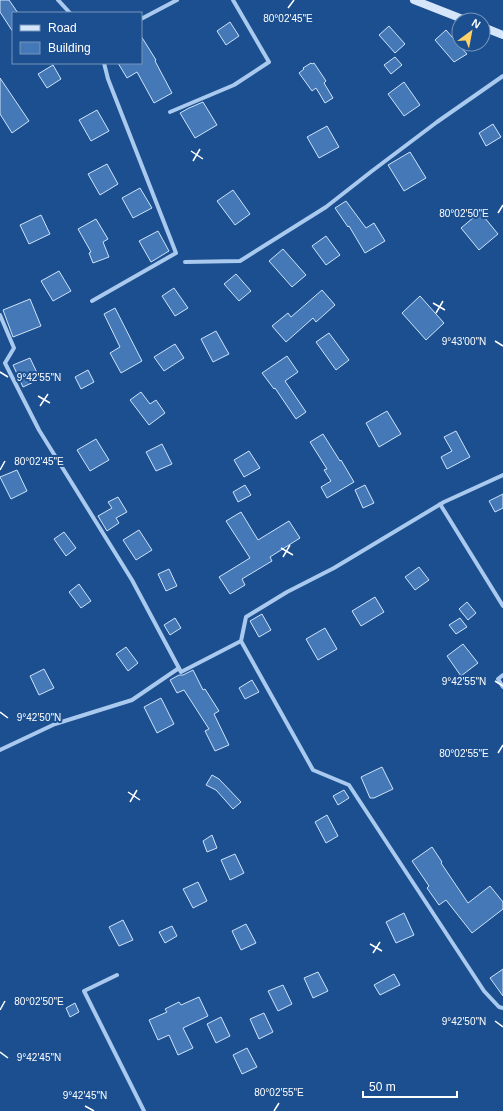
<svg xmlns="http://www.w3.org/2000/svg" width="503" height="1111" font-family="Helvetica,sans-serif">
<rect width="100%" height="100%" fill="#1b4f8f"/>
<path fill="#4478b7" stroke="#cfe3fa" d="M 0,0 L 9,0 L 18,13 L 13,13 L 13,32 L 0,12 Z
M 230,22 L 239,36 L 226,45 L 217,31 Z
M 389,26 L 405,44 L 395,53 L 379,35 Z
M 446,30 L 467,54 L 454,62 L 435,40 Z
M 141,36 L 156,60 L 155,61 L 172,93 L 154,103 L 137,72 L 127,78 L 118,63 L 141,63 Z
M 395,57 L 402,65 L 391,74 L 384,65 Z
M 311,63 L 312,64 L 314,63 L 326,81 L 324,83 L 333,98 L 325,103 L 316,88 L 312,91 L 299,73 L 304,69 L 303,68 Z
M 53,65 L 61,79 L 47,88 L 38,74 Z
M 0,78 L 29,121 L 12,133 L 0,114 Z
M 404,82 L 420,105 L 404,116 L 388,94 Z
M 203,102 L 217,125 L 195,138 L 180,113 L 189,108 Z
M 97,110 L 109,131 L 91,141 L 79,120 Z
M 493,124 L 501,137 L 486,146 L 479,133 Z
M 327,126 L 339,147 L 319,158 L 307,137 Z
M 410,152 L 426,178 L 404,191 L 388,165 Z
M 107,164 L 118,184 L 100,195 L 88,174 Z
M 140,188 L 152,208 L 133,218 L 122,198 Z
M 233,190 L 250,214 L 235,225 L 217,201 Z
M 346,201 L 366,228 L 374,223 L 385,241 L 365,253 L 349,226 L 348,227 L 335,208 Z
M 480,212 L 498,234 L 479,250 L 461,228 Z
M 41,215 L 50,234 L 29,244 L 20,225 Z
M 96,219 L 108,239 L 103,242 L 109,257 L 93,263 L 89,253 L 91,252 L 78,229 Z
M 158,231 L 169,251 L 151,262 L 139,241 Z
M 326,236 L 340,255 L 326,265 L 312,246 Z
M 283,249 L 306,275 L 292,287 L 269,261 Z
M 59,271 L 71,291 L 53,301 L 41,281 Z
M 236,274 L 251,291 L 239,301 L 224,284 Z
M 174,288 L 188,308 L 175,316 L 162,296 Z
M 322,290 L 335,305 L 316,322 L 313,318 L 286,342 L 272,326 L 288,313 L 291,317 Z
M 420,296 L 444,323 L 426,340 L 402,313 Z
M 30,299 L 41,326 L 13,337 L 3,310 Z
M 115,308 L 142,361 L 121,373 L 110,353 L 120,347 L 104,314 Z
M 216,331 L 229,354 L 213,362 L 201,339 Z
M 329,333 L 349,360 L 336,370 L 316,342 Z
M 175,344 L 184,358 L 164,371 L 154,357 Z
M 287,356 L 298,372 L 285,381 L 306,412 L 296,419 L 275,388 L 274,389 L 262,373 Z
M 30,358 L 40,379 L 23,387 L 13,365 Z
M 88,370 L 94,382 L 81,389 L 75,377 Z
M 141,392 L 150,404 L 156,400 L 165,413 L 149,425 L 130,400 Z
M 387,411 L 401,434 L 379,447 L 366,423 Z
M 456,431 L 470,457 L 447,469 L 441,457 L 452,451 L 444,437 Z
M 323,434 L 340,461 L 341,460 L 354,482 L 327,498 L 321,487 L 331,481 L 324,470 L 327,469 L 310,442 Z
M 96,439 L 109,460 L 90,471 L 77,450 Z
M 162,444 L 172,464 L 156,471 L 146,452 Z
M 249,451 L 260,468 L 244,477 L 234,460 Z
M 17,470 L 27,491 L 11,499 L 0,477 Z
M 245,485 L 251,495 L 238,502 L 233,492 Z
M 365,485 L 374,503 L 363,508 L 355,490 Z
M 503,494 L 503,508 L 495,512 L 489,501 Z
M 118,497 L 127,512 L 116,518 L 119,523 L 107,531 L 98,516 L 112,508 L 108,502 Z
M 241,512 L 258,540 L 289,521 L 300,538 L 270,557 L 272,561 L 242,579 L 245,585 L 230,594 L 219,577 L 250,558 L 226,521 Z
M 139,530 L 152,550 L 136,560 L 123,540 Z
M 64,532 L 76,548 L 66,556 L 54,539 Z
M 419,567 L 429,580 L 415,590 L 405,577 Z
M 169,569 L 177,586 L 166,591 L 158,574 Z
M 79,584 L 91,601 L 81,608 L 69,592 Z
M 375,597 L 384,612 L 361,626 L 352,611 Z
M 467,602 L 476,613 L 468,620 L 459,609 Z
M 262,614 L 271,630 L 259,637 L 250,621 Z
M 175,618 L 181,628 L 170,635 L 164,625 Z
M 460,618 L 467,627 L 456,634 L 449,625 Z
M 325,628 L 337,649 L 318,660 L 306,639 Z
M 463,644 L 478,663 L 461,676 L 447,656 Z
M 126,647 L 138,663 L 128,671 L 116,654 Z
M 44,669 L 54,688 L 39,695 L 30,676 Z
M 193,670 L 203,690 L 205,689 L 219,711 L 214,714 L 229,745 L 215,751 L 205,731 L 209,729 L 184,690 L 177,693 L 170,680 L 179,675 L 183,675 Z
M 252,680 L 259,692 L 245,699 L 239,688 Z
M 161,698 L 174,724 L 157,733 L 144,707 Z
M 382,767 L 393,789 L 374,798 L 370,798 L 361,777 Z
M 212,775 L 219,779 L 241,802 L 233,809 L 216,790 L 206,785 Z
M 344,790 L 349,798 L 338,805 L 333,796 Z
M 327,815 L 338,836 L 326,843 L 315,822 Z
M 212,835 L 217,848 L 207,852 L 203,841 Z
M 432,847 L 442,862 L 441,863 L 468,903 L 490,886 L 503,902 L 503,909 L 472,933 L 446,900 L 439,905 L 427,888 L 429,886 L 412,861 Z
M 235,854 L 244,873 L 230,880 L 221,860 Z
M 198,882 L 207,901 L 193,908 L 183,889 Z
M 404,913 L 414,935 L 396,943 L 386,922 Z
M 123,920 L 133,940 L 119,946 L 109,927 Z
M 246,924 L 256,943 L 241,950 L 232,931 Z
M 172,926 L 177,936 L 165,943 L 159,932 Z
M 503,969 L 503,996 L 490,978 Z
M 318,972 L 328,991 L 313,998 L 304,978 Z
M 394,974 L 400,985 L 380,995 L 374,985 Z
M 283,985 L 292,1004 L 278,1011 L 268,991 Z
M 199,997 L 208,1016 L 183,1028 L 193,1048 L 178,1055 L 169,1035 L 158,1040 L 149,1020 L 167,1012 L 165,1009 L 179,1002 L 181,1005 Z
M 75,1003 L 79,1012 L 70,1017 L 66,1008 Z
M 264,1013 L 273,1032 L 259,1039 L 250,1019 Z
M 221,1017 L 230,1036 L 216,1043 L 207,1024 Z
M 247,1048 L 257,1067 L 242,1074 L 233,1055 Z"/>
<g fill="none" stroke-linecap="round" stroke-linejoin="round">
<path stroke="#a9c9ee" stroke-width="4" d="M 58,0 L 70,13
M 141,19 L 177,0
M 170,112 L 234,85 L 269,62 L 233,0
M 185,262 L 240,261 L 326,207 L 372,171 L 437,122 L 503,76
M 92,301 L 176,253 L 108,79 L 104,63
M 0,315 L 14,348 L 5,363 L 39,430 L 132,580 L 181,672 L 241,641 L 246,617 L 287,592 L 334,568 L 444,502 L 503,475
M 440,504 L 503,606
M 241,641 L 313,770 L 349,785 L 484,991 L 499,1007 L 503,1008
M 503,675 L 498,679 L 503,687
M 0,750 L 55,724 L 132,700 L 179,668
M 117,975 L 84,991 L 144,1111"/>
<path stroke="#d6e6fa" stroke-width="8" d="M 414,0 L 465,20
M 483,27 L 503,35"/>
</g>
<path fill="none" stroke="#fff" stroke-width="1.5" d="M 288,8 L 294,0M 191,151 L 203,159M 193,161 L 200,149M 498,213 L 503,205M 433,303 L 445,310M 436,313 L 443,301M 495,341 L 503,346M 0,372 L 8,377M 38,396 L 50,403M 40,406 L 48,394M 0,470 L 5,461M 281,548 L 293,555M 283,557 L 290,545M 495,681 L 503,686M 0,712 L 8,718M 498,753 L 503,745M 128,792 L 140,800M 130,802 L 137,790M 370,944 L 382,951M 373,953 L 380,942M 0,1010 L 5,1001M 495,1021 L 503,1027M 0,1052 L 8,1058M 85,1106 L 94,1111M 274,1111 L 279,1103"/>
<g font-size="10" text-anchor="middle" fill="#fff" stroke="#1b4f8f" stroke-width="4" stroke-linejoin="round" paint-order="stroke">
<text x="288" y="22">80°02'45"E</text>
<text x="464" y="217">80°02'50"E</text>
<text x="464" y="345">9°43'00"N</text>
<text x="39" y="381">9°42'55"N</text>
<text x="39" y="465">80°02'45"E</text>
<text x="464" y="685">9°42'55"N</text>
<text x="39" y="721">9°42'50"N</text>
<text x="464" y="757">80°02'55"E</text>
<text x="39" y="1005">80°02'50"E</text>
<text x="464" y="1025">9°42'50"N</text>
<text x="39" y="1061">9°42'45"N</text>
<text x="279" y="1096">80°02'55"E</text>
<text x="85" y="1099">9°42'45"N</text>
</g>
<rect x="12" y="12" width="130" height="52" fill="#1b4f8f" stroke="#7695bc"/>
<rect x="20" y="25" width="20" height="6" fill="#d6e6fa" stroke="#7695bc"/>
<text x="48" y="32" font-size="12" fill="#ffffff">Road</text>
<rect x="20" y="42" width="20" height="12" fill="#4478b7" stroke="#7695bc"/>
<text x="48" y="52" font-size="12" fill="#ffffff">Building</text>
<g transform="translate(471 32) rotate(32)"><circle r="19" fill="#1b4f8f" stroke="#7695bc"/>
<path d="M0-3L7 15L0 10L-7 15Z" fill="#ffd166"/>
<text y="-6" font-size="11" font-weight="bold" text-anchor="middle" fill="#ffffff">N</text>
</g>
<path d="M363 1091v6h94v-6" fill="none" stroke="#ffffff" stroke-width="2"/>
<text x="369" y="1091" font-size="12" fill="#ffffff" stroke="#1b4f8f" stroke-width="3" paint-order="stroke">50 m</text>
</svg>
